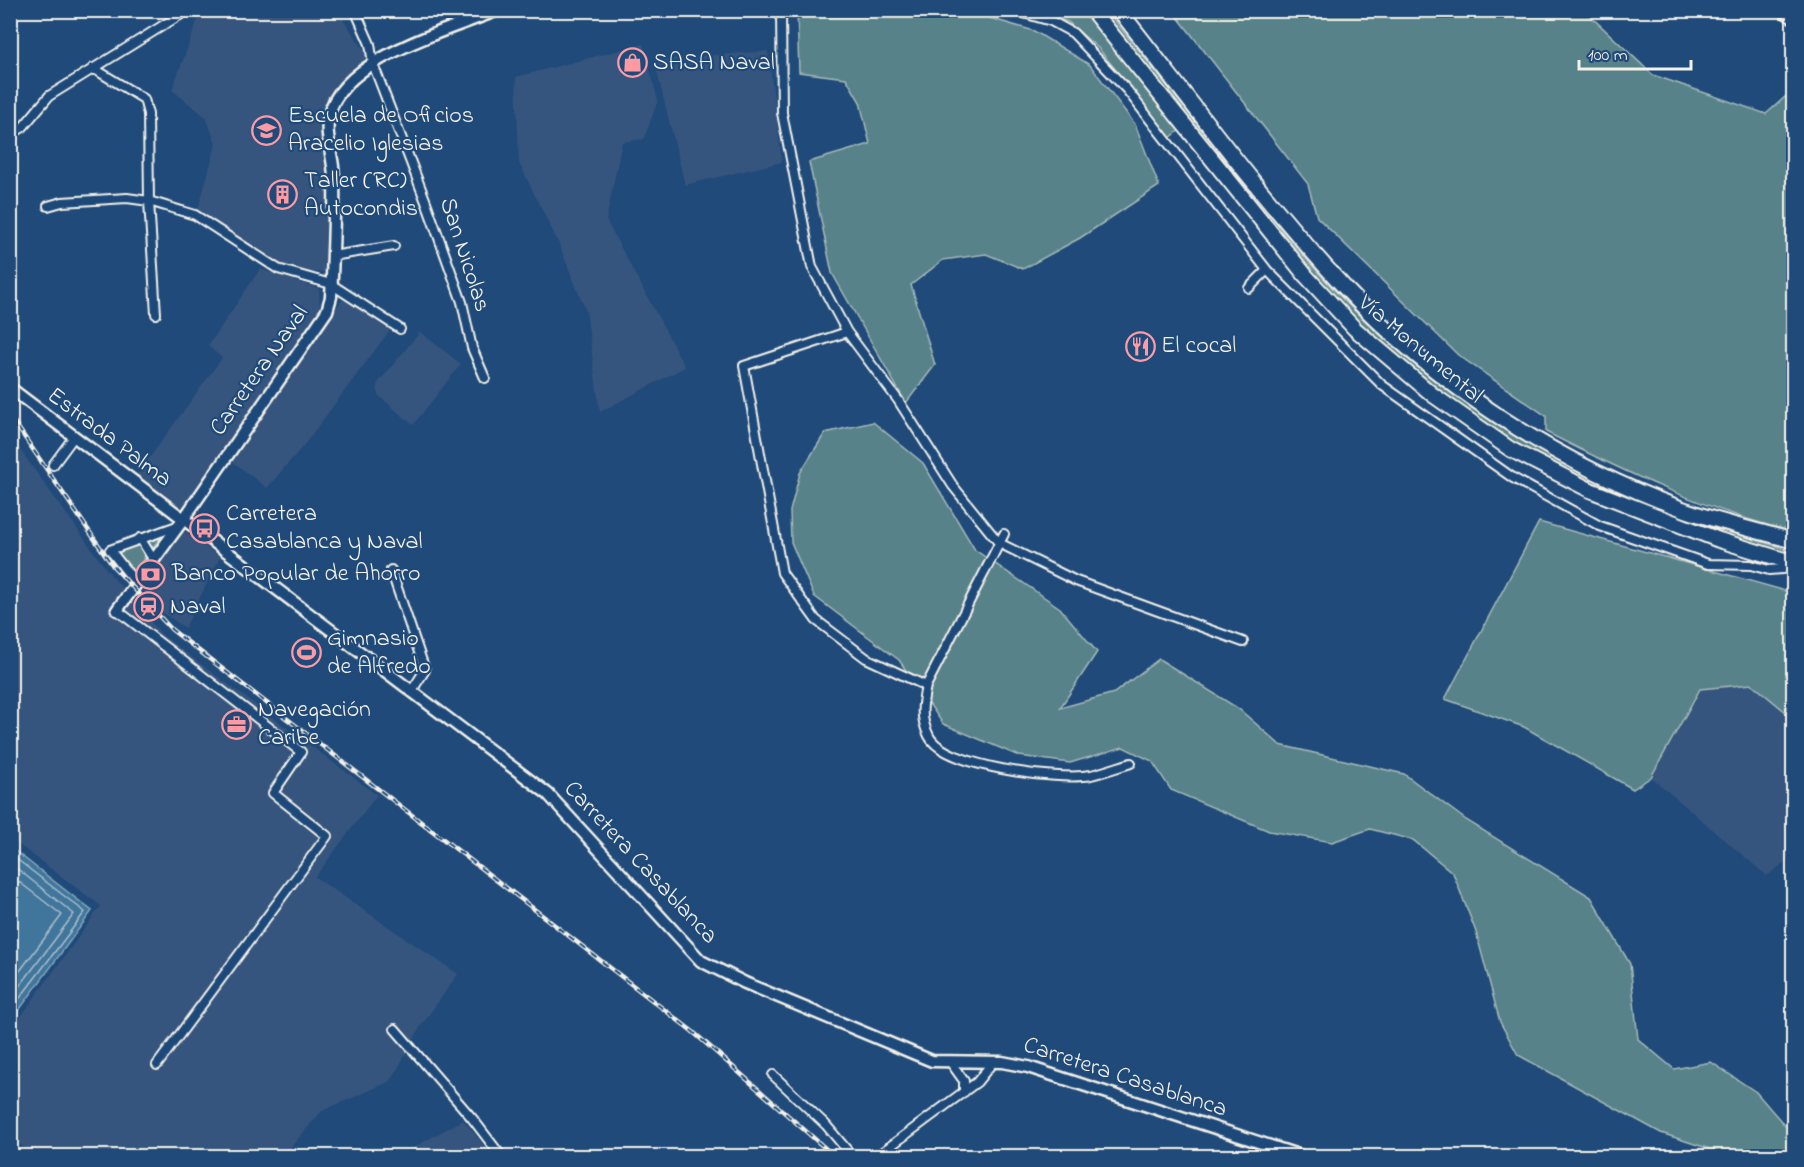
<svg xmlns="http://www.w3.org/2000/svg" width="1804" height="1167" font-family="'Indie Flower',sans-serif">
<rect width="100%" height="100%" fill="#1f4a7a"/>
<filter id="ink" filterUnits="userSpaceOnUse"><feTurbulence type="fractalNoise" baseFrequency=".0167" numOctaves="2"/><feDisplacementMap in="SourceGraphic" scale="12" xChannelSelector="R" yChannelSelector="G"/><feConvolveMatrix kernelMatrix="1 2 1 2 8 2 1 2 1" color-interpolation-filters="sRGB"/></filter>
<g filter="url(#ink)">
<path fill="#35557e" d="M 334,10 L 340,15 L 369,57 L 345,76 L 330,95 L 322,113 L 329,191 L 326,272 L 299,272 L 263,256 L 198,210 L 216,144 L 206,117 L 172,90 L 201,11 Z
M 643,44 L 658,100 L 644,139 L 622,142 L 606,220 L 685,367 L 600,412 L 586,311 L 558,242 L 519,163 L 516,77 Z
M 768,51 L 782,162 L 685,185 L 654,60 Z
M 260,269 L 319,289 L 320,308 L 183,509 L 137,475 L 222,358 L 208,346 Z
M 342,300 L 350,301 L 391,329 L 304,445 L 267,488 L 229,459 Z
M 420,332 L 461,364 L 413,425 L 378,395 L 377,384 Z
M 10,436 L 107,570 L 162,635 L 377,795 L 315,877 L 458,974 L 421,1026 L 391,1081 L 322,1111 L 283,1156 L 35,1156 L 11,1138 L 11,1030 L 101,906 L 11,839 Z
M 182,530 L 220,557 L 185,628 L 157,609 L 140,587 Z
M 1752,684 L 1793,718 L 1793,856 L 1767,876 L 1651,777 L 1700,689 Z
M 463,1120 L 493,1156 L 398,1156 Z"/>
<path fill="#598289" stroke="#a6bab8" stroke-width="1.5" d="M 797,11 L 966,11 L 1034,31 L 1090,65 L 1135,124 L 1159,186 L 1080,238 L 1023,269 L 986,254 L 943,260 L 911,285 L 935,365 L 906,403 L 832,273 L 809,162 L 870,144 L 860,102 L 846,78 L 799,72 Z
M 1033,11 L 1083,11 L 1180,130 L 1170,138 L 1099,49 L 1068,22 Z
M 1099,11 L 1107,11 C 1152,68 1198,124 1243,181 C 1280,228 1318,277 1362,318 C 1483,433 1634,507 1793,551 L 1793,559 L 1737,541 L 1604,490 L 1545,461 L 1504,438 L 1395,357 L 1326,290 Z
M 1173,11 L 1585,11 L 1653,75 L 1766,114 L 1793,90 L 1793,532 C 1706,510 1626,473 1546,432 L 1546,416 L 1458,355 L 1317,217 L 1308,184 Z
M 873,422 L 923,463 L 975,550 L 1060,608 L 1097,652 L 1060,708 L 1114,693 L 1159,659 L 1239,709 L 1280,745 L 1404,774 L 1466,820 L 1591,897 L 1630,964 L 1638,1039 L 1674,1069 L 1711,1062 L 1756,1092 L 1793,1135 L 1793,1156 L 1731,1156 L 1661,1133 L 1518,1055 L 1500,1022 L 1476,932 L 1453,873 L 1413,840 L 1370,829 L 1332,842 L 1269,831 L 1171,790 L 1152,761 L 1123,747 L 1070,763 L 1019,756 L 943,724 L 899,660 L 814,596 L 791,542 L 790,511 L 800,473 L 825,433 Z
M 1539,522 L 1793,593 L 1793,718 L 1752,684 L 1700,689 L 1651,777 L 1633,789 L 1524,727 L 1445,699 Z
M 163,534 L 133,573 L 117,552 Z"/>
<path fill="#40759c" stroke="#88a7ba" stroke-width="1.5" d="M 10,847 L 92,911 L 11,1021 L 10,1021 Z"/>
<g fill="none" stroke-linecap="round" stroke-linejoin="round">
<path stroke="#acbfca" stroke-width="1.5" d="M 10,854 L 85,912 L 10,1011
M 10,863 L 74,914 L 10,999
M 10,875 L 62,915 L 10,984"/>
<defs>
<path id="street" d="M 355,10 L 370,44 L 373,64 L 426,202 L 462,302 L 472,348 L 485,378
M 781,10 L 782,113 L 812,267 L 847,332 L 898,400 L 953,486 L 999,543 L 1076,581 L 1243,642
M 1013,10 L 1051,21 L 1073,33 L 1127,90 L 1267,270 L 1382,385 L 1513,478 L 1600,526 L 1708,564 L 1751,565 L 1769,570 L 1783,569 L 1794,564
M 1780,10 L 1794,20
M 93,68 L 144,99 L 148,114 L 149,201 L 156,314
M 10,135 L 23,127 L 49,96 L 188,10
M 48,206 L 62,202 L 127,198 L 149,201 L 195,215 L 278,269 L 331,284 L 400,329
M 332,256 L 394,246
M 1249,288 L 1267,270
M 847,332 L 744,366 L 782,573 L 816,620 L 866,658 L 926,686
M 53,465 L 73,438
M 1004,534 L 926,686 C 922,705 920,718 929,736 C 944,767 1059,781 1091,775 C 1104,772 1118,767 1131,763
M 140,538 L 153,559
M 391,570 L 425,670 L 411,692
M 135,582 L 110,550 L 177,526
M 117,610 L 301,752 L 273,793 L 327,836 L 157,1065
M 395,1029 L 472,1118 L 501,1156
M 951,1063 L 964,1081 L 964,1092
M 773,1075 L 826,1125 L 852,1156
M 877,1156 L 977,1082 L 993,1062"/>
<path id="secondary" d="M 10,388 L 548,794 L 701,961 L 745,983 L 932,1061 L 1002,1062 L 1028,1067 L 1301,1156
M 117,610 L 183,520 L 327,311 L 331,297 C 333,258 335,217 334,178 C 334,158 324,135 329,115 C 342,58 450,30 498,10"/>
<path id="highway" d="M 1092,10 L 1306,276 L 1355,329 L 1433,395 L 1510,449 L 1590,490 L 1719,540 L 1794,563
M 1119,10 C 1193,104 1264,201 1345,288 C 1435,384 1557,463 1680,508 C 1717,522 1756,530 1794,541"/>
</defs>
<use href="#street" stroke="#f4f1e8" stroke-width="12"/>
<use href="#secondary" stroke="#f4f1e8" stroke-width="15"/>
<use href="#highway" stroke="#f4f1e8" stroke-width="18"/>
<use href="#street" stroke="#1f4a7a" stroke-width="8"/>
<use href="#secondary" stroke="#1f4a7a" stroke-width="10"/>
<use href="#highway" stroke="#1f4a7a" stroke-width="14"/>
<defs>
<path id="rail" d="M 10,416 L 113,566 L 172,630 L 692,1031 L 834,1156"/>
</defs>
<use href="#rail" stroke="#f4f1e8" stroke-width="4.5"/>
<use href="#rail" stroke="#1f4a7a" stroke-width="2" stroke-dasharray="7" stroke-linecap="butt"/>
</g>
</g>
<defs>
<symbol id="shop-ring" viewBox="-11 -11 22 22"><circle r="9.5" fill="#1f4a7a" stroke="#ff9aa2" stroke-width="1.5"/><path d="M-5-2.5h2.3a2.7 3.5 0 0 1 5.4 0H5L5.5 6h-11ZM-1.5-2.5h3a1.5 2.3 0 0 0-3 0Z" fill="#ff9aa2"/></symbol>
<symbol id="school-ring" viewBox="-11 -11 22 22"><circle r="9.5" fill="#1f4a7a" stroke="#ff9aa2" stroke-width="1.5"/><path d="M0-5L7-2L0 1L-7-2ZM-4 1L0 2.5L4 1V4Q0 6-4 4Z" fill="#ff9aa2"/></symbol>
<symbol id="building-ring" viewBox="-11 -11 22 22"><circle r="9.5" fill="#1f4a7a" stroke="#ff9aa2" stroke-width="1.5"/><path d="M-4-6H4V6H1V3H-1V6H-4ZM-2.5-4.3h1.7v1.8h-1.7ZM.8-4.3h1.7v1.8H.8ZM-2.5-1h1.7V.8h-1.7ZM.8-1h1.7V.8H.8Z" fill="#ff9aa2"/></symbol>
<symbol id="restaurant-ring" viewBox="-11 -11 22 22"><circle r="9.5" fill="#1f4a7a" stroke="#ff9aa2" stroke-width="1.5"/><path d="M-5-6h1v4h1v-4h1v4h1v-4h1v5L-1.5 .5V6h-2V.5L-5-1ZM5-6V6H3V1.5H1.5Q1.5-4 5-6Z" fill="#ff9aa2"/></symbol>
<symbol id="bus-ring" viewBox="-11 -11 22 22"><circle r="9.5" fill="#1f4a7a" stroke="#ff9aa2" stroke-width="1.5"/><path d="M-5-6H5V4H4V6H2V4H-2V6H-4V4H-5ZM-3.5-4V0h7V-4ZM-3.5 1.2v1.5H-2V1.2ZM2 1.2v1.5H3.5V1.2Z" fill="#ff9aa2"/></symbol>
<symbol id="bank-ring" viewBox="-11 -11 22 22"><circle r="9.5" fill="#1f4a7a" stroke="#ff9aa2" stroke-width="1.5"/><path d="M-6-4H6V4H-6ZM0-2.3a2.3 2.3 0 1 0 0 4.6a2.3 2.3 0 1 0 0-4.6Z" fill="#ff9aa2"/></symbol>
<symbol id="station-ring" viewBox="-11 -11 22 22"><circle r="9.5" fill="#1f4a7a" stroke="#ff9aa2" stroke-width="1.5"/><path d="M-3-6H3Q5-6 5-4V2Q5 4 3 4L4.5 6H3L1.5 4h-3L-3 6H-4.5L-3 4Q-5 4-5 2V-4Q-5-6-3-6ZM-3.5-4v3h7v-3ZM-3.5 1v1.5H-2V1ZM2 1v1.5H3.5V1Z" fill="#ff9aa2"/></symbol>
<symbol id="stadium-ring" viewBox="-11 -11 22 22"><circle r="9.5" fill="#1f4a7a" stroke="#ff9aa2" stroke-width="1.5"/><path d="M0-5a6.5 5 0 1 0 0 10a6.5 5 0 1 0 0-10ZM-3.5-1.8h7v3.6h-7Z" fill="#ff9aa2"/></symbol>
<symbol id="office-ring" viewBox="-11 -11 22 22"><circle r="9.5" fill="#1f4a7a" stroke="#ff9aa2" stroke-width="1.5"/><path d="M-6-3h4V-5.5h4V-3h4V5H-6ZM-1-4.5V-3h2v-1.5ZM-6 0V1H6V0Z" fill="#ff9aa2"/></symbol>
</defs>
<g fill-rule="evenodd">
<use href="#shop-ring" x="616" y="46" width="33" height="33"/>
<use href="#school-ring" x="250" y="114" width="33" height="33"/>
<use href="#building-ring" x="266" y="178" width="33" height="33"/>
<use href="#restaurant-ring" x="1124" y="330" width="33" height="33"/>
<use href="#bus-ring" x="188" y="512" width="33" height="33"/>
<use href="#bank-ring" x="134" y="558" width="33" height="33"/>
<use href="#station-ring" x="132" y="590" width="33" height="33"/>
<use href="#stadium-ring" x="290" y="636" width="33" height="33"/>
<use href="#office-ring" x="220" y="708" width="33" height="33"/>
</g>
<g text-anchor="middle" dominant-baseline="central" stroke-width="4.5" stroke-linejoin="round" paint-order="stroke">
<g font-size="24" fill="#f4f1e8" stroke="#1f4a7a" text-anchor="start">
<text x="653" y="63">SASA Naval</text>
<text x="288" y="116">Escuela de Oficios<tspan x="288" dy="28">Aracelio Iglesias</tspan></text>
<text x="304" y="181">Taller (RC)<tspan x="304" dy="28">Autocondis</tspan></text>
<text x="1161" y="346">El cocal</text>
<text x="226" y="514">Carretera<tspan x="226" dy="28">Casablanca y Naval</tspan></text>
<text x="172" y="574">Banco Popular de Ahorro</text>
<text x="170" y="607">Naval</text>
<text x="327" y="639">Gimnasio<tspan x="327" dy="28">de Alfredo</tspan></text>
<text x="258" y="710">Navegación<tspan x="258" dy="28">Caribe</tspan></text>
</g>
<g font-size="24" fill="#f4f1e8" stroke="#1f4a7a">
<text transform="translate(464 255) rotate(72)">San Nicolas</text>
<text transform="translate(1420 350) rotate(40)">Vía Monumental</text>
<text transform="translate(260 371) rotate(-55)">Carretera Naval</text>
<text transform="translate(109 438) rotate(37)">Estrada Palma</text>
<text transform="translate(640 863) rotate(47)">Carretera Casablanca</text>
<text transform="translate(1125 1078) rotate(18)">Carretera Casablanca</text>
</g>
</g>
<rect width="1804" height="1167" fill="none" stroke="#1f4a7a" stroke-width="36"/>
<rect x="18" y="18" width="1768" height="1131" fill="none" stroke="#f4f1e8" stroke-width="2" filter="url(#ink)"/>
<path d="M1579 60v9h112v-9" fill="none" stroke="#f4f1e8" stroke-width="3"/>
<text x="1588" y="60" font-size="18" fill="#f4f1e8" stroke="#1f4a7a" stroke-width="4.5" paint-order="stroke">100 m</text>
</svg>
